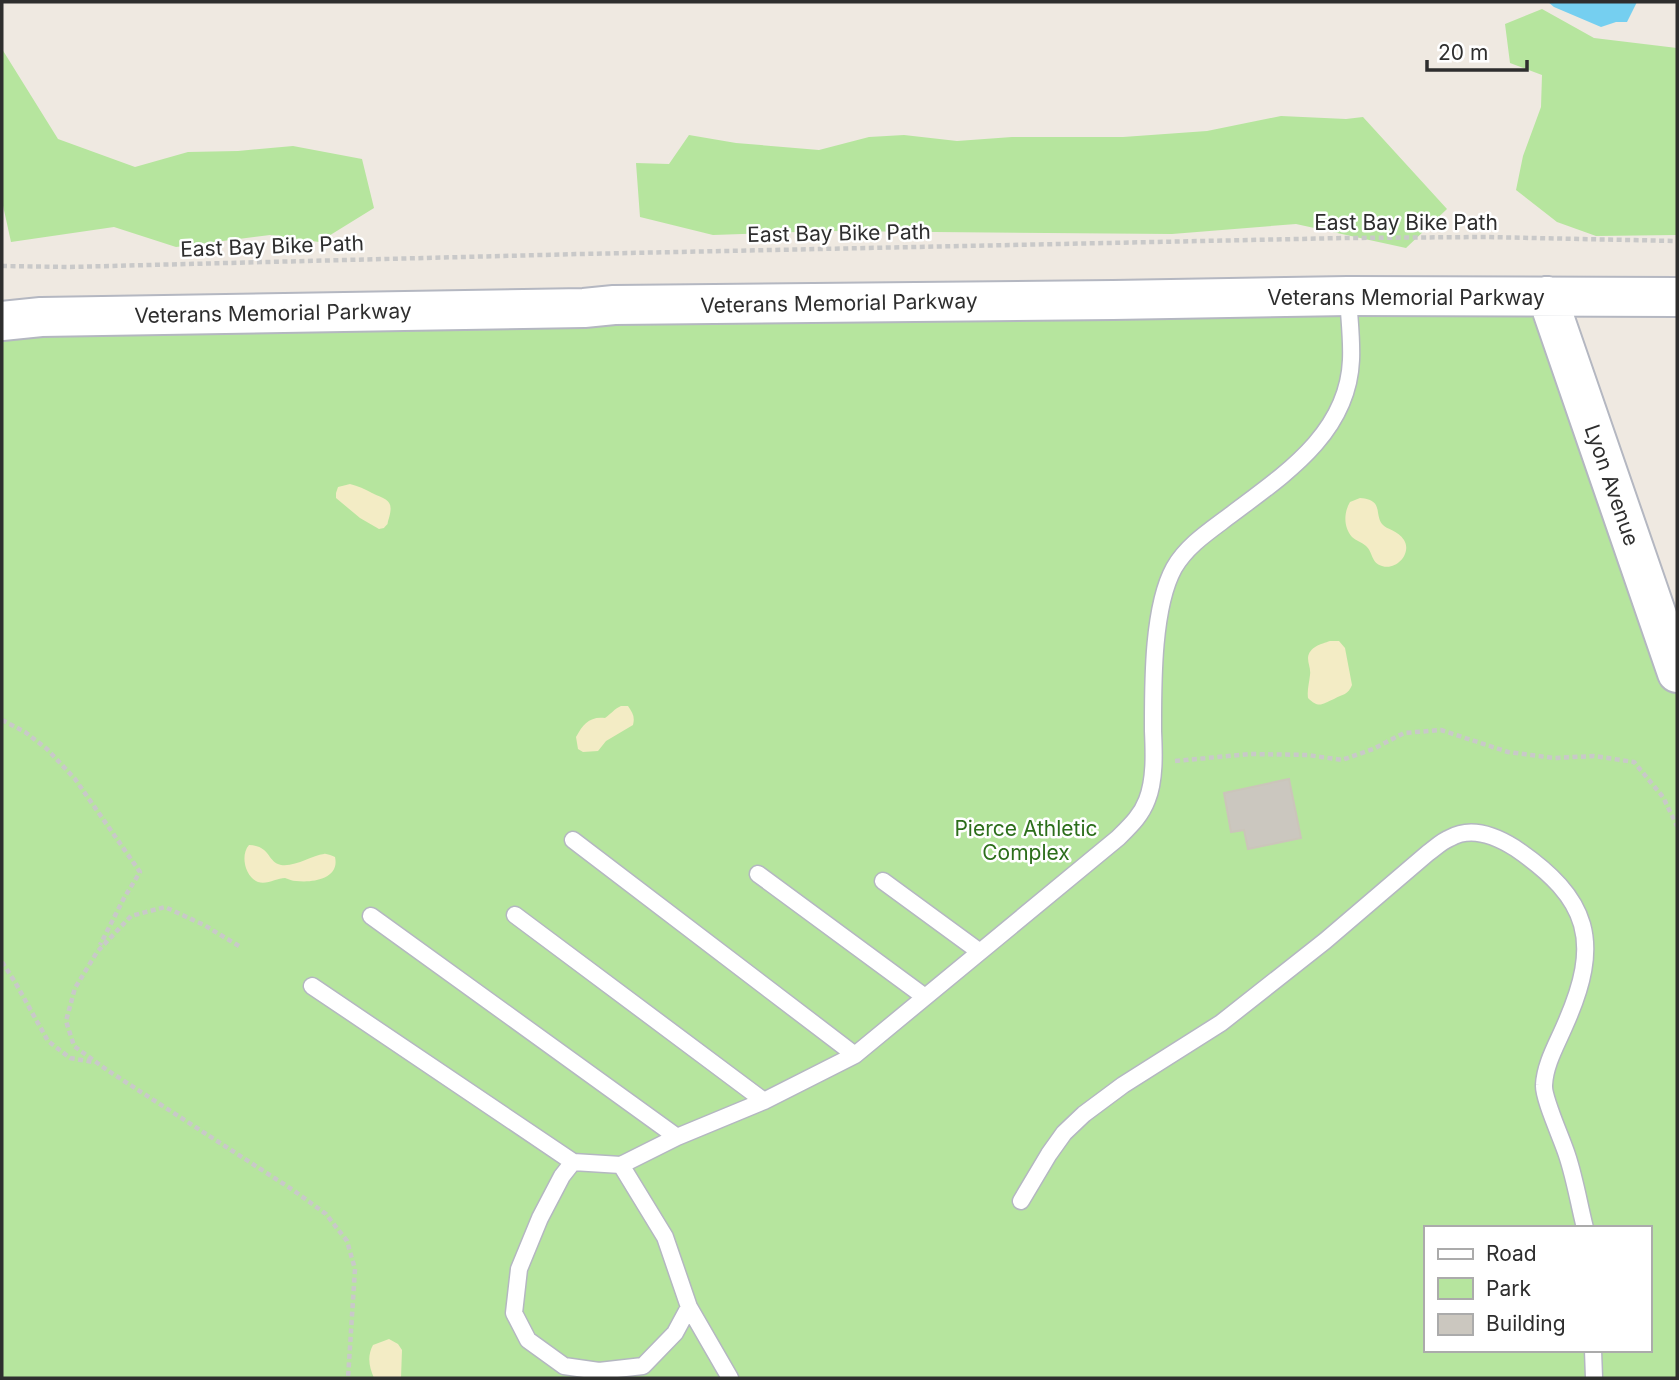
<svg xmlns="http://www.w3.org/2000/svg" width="1679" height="1380" font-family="Inter,sans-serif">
<rect width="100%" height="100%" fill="#efe9e1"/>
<path fill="#b6e59e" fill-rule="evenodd" d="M 1542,9 L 1594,38 L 1677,48 L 1677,235 L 1596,236 L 1557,222 L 1516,190 L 1523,156 L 1541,107 L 1542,75 L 1510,63 L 1505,24 Z
M 2,49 L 58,139 L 135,167 L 188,152 L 238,151 L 293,146 L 362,159 L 374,208 L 319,242 L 270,235 L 176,247 L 114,227 L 11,242 L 2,201 Z
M 1281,116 L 1346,119 L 1363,117 L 1447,209 L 1406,248 L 1296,224 L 1172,234 L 824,231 L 713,235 L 640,217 L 636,163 L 669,164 L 689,135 L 736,143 L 819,150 L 869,137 L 904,135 L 957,141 L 1012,137 L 1123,137 L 1207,131 Z
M 1538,296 L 1677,644 L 1677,1378 L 2,1378 L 2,326 ZM 1425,1228 L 1649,1228 L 1649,1350 L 1425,1350 Z"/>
<path fill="#f3ecc5" d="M 350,484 C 358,486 365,489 372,493 C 387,500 394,500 389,518 C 386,527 390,521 384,528 L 379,529 L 360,518 L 336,498 L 336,493 L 338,487 Z
M 1360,498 C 1384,500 1374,513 1382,524 C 1387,530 1398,530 1404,540 C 1412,553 1397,571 1382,566 C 1371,563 1373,552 1366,546 C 1362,542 1356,541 1352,537 C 1343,527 1344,512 1350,502 Z
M 1330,641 L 1339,641 L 1345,648 L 1352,685 C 1348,695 1343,694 1334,699 C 1322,704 1319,709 1308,698 C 1307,690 1309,684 1310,675 C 1311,669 1308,664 1308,658 C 1309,647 1321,644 1330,641 Z
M 621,706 L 628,706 C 633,713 635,717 633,725 L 606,741 L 598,751 L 583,752 L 578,749 L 576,737 C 583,724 590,716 605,718 C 611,714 614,709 621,706 Z
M 249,845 C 271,846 267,862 281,865 C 296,867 312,855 324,854 C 326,853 332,856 335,857 C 340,879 313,883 296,881 C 292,881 289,879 285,878 C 277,878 267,885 258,882 C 245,877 240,855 249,845 Z
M 389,1339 L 398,1344 L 402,1350 L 401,1378 L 374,1378 C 369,1367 367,1356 373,1345 Z"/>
<path fill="#75cff0" d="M 1548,2 L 1637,2 L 1627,22 L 1616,22 L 1601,27 L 1554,7 Z"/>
<path fill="#cbc7bf" stroke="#cbc5ba" stroke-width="2" d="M 1289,779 L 1301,838 L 1248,849 L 1244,830 L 1231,832 L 1224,793 Z"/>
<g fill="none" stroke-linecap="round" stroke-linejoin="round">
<defs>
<path id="lane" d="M 573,840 L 855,1055
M 758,874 L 925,997
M 883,881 L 980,952
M 515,915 L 764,1101
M 371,916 L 677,1137
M 312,986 L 573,1162 L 621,1165 L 677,1137 L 764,1101 L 855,1055 L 1118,838 C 1130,826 1141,816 1147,800 C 1155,780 1154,753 1153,731 C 1153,686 1152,608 1174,568 C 1187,545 1211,530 1232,514 C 1285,474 1348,433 1351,360 C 1352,339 1349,317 1348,296
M 573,1162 L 562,1176 L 540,1218 L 519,1269 L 514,1313 L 528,1340 L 564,1366 L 599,1371 L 643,1366 L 675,1333 L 689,1307 L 665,1237 L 621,1165
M 1021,1201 L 1049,1154 L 1064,1133 L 1084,1114 L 1123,1085 L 1221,1023 L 1325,941 L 1428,853 C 1435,848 1442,841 1450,838 C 1471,826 1496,836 1515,848 C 1590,899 1602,942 1565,1025 C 1557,1044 1545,1064 1544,1085 C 1543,1098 1562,1139 1567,1155 C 1575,1179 1579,1204 1585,1228
M 689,1307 L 730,1378
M 1593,1350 L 1594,1378"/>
<path id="secondary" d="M 1547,296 L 1677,673
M 2,321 L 41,317 L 584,308 L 614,305 L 1113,300 L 1348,296 L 1677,297"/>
</defs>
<use href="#lane" stroke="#b4b7c1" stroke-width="19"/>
<use href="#secondary" stroke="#b4b7c1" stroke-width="42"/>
<path stroke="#c9c9c9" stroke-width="4.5" stroke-dasharray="5 3.5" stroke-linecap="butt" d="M 2,266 L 70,267 L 581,254 L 1345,238 L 1486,237 L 1677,241
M 2,720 L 25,732 L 47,749 L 75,779 L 140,872 L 124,898 L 100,945
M 1175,761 L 1250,754 L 1308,755 L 1342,760 L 1373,749 L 1404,733 L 1441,730 L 1508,752 L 1554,758 L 1594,756 L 1634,762 L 1663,797 L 1677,826
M 239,946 L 204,925 L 165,907 L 131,916 L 97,952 L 75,988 L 66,1021 L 74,1046 L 107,1070 L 293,1190 L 326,1214 L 347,1241 L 355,1269 L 348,1378
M 2,962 L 15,982 L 48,1041 L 70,1058 L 93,1062"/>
<use href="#lane" stroke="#fff" stroke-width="16"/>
<use href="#secondary" stroke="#fff" stroke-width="38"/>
</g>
<g text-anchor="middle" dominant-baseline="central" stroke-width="5" stroke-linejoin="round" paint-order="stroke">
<g font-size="21" fill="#2e2e2e" stroke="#fff">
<text x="1406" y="222">East Bay Bike Path</text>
<text transform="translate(839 233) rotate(-1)">East Bay Bike Path</text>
<text transform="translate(272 246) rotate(-2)">East Bay Bike Path</text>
<text x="1406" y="297">Veterans Memorial Parkway</text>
<text transform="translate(839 303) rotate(-1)">Veterans Memorial Parkway</text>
<text transform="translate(273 313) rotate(-1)">Veterans Memorial Parkway</text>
<text transform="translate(1612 485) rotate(71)">Lyon Avenue</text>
</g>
<g font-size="21" fill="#2c6e1b" stroke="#fff">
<text x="1026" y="828">Pierce Athletic<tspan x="1026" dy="24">Complex</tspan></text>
</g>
</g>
<rect width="1679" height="1380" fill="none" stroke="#2e2e2e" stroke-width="7"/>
<rect x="1424" y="1226" width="228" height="126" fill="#ffffff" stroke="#ababab" stroke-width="2"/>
<rect x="1438" y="1249" width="35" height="10" fill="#ffffff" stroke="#ababab" stroke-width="2"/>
<text x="1486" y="1261" font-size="21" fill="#2e2e2e">Road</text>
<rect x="1438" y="1278" width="35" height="21" fill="#b6e59e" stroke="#ababab" stroke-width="2"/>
<text x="1486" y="1296" font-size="21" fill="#2e2e2e">Park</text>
<rect x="1438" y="1314" width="35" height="21" fill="#cbc7bf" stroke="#ababab" stroke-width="2"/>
<text x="1486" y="1331" font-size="21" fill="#2e2e2e">Building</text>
<path d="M1427 60v10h100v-10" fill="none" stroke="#2e2e2e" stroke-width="3.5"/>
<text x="1438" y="60" font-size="21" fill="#2e2e2e" stroke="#ffffff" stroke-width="5" paint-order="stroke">20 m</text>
</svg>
